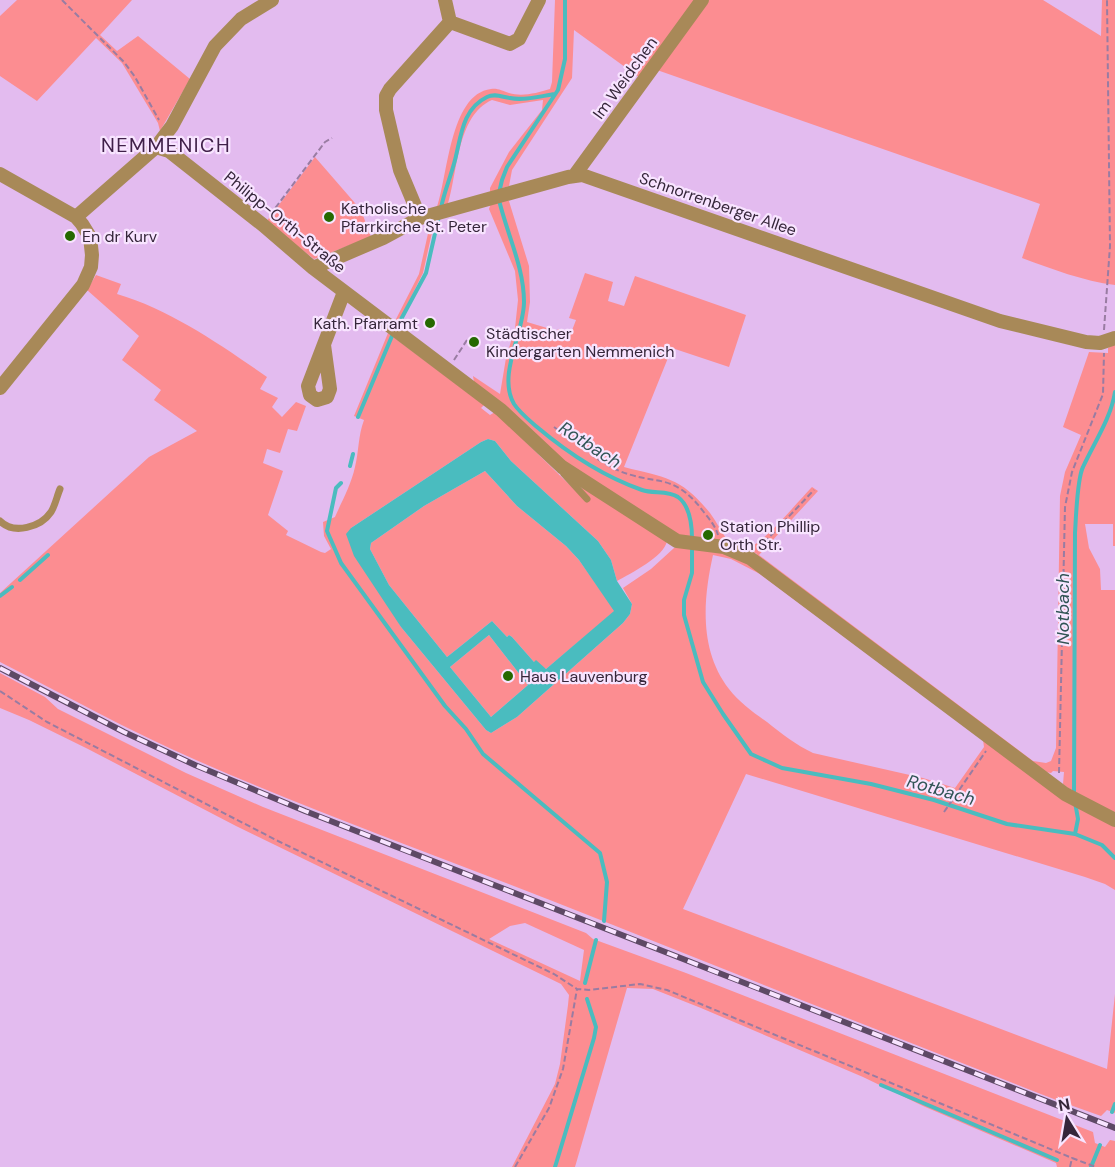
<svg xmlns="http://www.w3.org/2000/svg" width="1115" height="1167" font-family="'DM Sans',sans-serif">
<rect width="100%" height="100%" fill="#e3bbef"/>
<path fill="#fc8d91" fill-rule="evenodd" d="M 17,0 L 132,0 L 100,35 L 117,51 L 138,36 L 190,79 L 160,131 L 158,123 L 122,63 L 96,38 L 37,101 L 0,76 L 0,16 Z
M 555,0 L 1043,0 L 1101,36 L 1102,0 L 1115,0 L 1115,285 C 1083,281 1052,269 1022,258 L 1040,204 L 657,70 L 647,83 L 574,30 L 572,78 L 512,170 L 509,186 L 490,192 L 490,188 L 509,152 L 542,110 L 543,100 L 510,105 L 492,100 C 456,116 458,174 447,207 L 436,210 C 448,179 449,94 491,89 C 498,88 502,91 509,93 C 522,97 537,93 550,89 L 552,82 Z
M 315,157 L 361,210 L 371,237 L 314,259 L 266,222 Z
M 508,198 L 529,266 L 530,302 L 527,322 L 557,331 L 558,329 L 571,333 L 576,320 L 569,318 L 585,273 L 613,282 L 608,301 L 624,306 L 635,276 L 746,315 L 729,367 L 672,348 L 624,467 C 666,478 681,477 710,513 C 717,522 721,532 728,541 C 735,543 744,548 751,546 C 764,543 801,498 812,487 L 818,491 L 759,555 L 1033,761 L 1046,763 L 1051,761 L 1056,748 L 1060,496 L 1065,472 L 1081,435 L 1063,427 L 1089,352 L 1108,353 L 1108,348 L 1115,344 L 1115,546 L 1113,546 L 1113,524 L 1085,524 L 1089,548 L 1100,569 L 1101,590 L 1115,590 L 1115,814 L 1068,788 L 1063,784 L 1064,772 L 1053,771 L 1051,773 L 1046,772 L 757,557 L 757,554 L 747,549 L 684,538 L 580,475 L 474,382 L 473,376 L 500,394 L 506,358 L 515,328 L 518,300 L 515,271 L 489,209 L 491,203 Z
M 433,228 L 423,273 L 398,323 L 395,321 L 419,274 L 429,229 Z
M 96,275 L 121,284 L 117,294 C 171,310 221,345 267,377 L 260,389 L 278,398 L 272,407 L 282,417 L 296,402 L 306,406 L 297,431 L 288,429 L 280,453 L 267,449 L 263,463 L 283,471 L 268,515 L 288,531 L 286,535 L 321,552 L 325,553 L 331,549 L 324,536 L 323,522 L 335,517 C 342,501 351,485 355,467 C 359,451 358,436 364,420 L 354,416 L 388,333 L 484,405 L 481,408 L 490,415 L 495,412 L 586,501 L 581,485 L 667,541 C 664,557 631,573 617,581 L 611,560 L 598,541 L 511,461 L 495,441 L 488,439 L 481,442 L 351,528 L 401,627 L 486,730 L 491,733 L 517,717 L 623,623 L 630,614 L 632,604 L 623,588 L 651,569 L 674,548 L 677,547 L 723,553 L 742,560 L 1115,824 L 1115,890 L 1105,884 L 1085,877 L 746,774 L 683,909 L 1107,1069 L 1115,994 L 1115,1113 L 1107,1110 L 1101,1116 L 1059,1101 C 905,1041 751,980 598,919 C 464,865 328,818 196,760 C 129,731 65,695 0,662 L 0,593 L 149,457 L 197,431 L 154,400 L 161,390 L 122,360 L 139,336 L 87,290 ZM 713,555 L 731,559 L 760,574 L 983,740 L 984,747 L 955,788 L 923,778 L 813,753 C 796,745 782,734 767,722 C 754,713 739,702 729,689 C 699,650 703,600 713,555 Z
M 485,471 L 517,506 L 566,546 L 579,560 L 615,611 L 546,669 L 534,662 L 512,637 L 509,635 L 507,637 L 492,621 L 447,657 L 389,585 L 370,549 L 371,543 L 424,506 Z
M 489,635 L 528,685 L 491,717 L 450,667 Z
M 0,673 L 45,697 L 58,709 L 186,773 L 263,807 L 586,933 L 593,939 L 686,973 L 1093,1132 L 1095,1143 L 1105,1147 L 1110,1140 L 1115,1141 L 1115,1167 L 1057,1167 L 1056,1163 L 923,1106 L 863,1077 L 701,1008 L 653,989 L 627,988 L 575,1167 L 512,1167 L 555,1084 L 560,1064 L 568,1005 L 569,995 L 561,984 L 236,826 L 88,749 L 29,720 L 0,708 ZM 525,923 L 584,950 L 580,981 L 489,939 L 510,926 Z"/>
<path fill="#4abcbf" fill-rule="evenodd" d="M 488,439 L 495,441 L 511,461 L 598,541 L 611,560 L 617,581 L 632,604 L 630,614 L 623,623 L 517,717 L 491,733 L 486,730 L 401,627 L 354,556 L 346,534 L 351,528 L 481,442 ZM 485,471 L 517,506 L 566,546 L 579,560 L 614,611 L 546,669 L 536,660 L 534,662 L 512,637 L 509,635 L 507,637 L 492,621 L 447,657 L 389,585 L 370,549 L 371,543 L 424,506 ZM 489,635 L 528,685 L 491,717 L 450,667 Z"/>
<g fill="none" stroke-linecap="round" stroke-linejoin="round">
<path stroke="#4abcbf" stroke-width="4" d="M 499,193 L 502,180 L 507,167 L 558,90 L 565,59 L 565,0
M 499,200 C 507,234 524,267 524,302 C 524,333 497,375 514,404 C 520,413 529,420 537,427 C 569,454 602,476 642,490 C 653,494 668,490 678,497 C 690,506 692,526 692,539
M 441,208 C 444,192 451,176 455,160 C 461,137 462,109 487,97 C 495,93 502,97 510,98 C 524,101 541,96 555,94
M 358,417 L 392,336 L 426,273 L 439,216
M 350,466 L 353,454
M 341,483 L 336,488 L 327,531 L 341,563 L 445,706 L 466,729 L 483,754 L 600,853 L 607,882 L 604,921
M 692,547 L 692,573 L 684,600 L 684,615 L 703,682 L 723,714 L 751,754 L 782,768 L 871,784 L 934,800 L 1007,824 L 1075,834 L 1102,845 L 1115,858
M 20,580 L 48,555
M 0,596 L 12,587
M 1074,795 L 1075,533 C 1076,518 1077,479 1083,467 C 1094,443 1111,418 1115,392
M 1075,802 L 1078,819 L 1075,834
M 585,983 L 596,940
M 881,1085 L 1057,1160
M 1112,1112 L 1115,1104
M 555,1167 L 594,1038 L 596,1027 L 587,999
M 1091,1167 L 1100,1145"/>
<path stroke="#997ca2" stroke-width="2" stroke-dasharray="6 3" stroke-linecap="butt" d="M 62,0 L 124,62 L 135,77 L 159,120
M 270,215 L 325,142 L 332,138
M 1104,330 L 1110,246 L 1107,0
M 454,360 L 467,340
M 554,427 C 574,441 593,458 615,469 C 654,487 672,470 703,511 C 709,519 715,525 718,535
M 758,549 L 814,490
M 0,691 L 47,722 L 278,841 L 554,974 L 577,989
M 1059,773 L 1065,507 L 1072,472 L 1103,394 L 1104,353
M 944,812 L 986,751
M 515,1167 L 549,1108 L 563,1069 L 577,989 L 589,990 L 640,984 L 667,990 L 1072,1158
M 1070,1167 L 1072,1158 L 1096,1167"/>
<path stroke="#a88958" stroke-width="7" d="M 564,474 L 587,499
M 0,521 C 14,535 41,527 51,512 C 55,506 57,496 60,489"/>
<path stroke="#a88958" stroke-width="14" d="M 445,0 L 450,22
M 450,22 L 510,44 L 519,39 L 539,0
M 156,147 L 172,126 L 215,46 L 241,19 L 272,0
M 0,174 L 76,217 L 82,224 L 90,237 L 92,255 L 91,267 L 83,285 L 0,388
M 574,176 L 702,0
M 76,217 L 156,147 L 169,151 L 263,225 L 313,268 L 501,410 L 562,467 L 677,541 L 724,547 L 750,558 L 1065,794 L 1115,820
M 420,218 L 400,170 L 386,110 L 386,96 L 390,89 L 450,22
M 313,268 L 383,238 L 420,218 L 568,177 L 582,175 L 1000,321 L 1086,342 L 1100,343 L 1115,338
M 324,345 L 330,389 L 327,397 L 317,400 L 310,395 L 308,386 L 344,292"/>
<defs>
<path id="rail" d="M 0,668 L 124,732 L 195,765 L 305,811 L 1115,1128"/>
</defs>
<use href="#rail" stroke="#5e4965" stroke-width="6"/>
<use href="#rail" stroke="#f8e4ff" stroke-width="4" stroke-dasharray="11" stroke-linecap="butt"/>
</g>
<g fill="#256900" stroke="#f8e4ff" stroke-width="2">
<circle cx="329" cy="217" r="6"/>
<circle cx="70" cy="236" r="6"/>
<circle cx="430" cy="323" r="6"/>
<circle cx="474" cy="342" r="6"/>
<circle cx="708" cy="535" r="6"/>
<circle cx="508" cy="676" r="6"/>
</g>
<g text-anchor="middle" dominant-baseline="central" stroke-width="4.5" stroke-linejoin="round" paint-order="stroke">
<g font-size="16" fill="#35263a" stroke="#f8e4ff">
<text transform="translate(625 78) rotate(-54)">Im Weidchen</text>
<text transform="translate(718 204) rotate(19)">Schnorrenberger Allee</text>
<text transform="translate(285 222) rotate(39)">Philipp-Orth-Straße</text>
</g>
<g font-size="16" fill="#35263a" stroke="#f8e4ff" text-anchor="start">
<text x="341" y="208">Katholische<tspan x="341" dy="18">Pfarrkirche St. Peter</tspan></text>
<text x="82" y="236">En dr Kurv</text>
<text x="418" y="323" text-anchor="end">Kath. Pfarramt</text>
<text x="486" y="333">Städtischer<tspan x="486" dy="18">Kindergarten Nemmenich</tspan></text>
<text x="720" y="526">Station Phillip<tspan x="720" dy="18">Orth Str.</tspan></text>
<text x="520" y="676">Haus Lauvenburg</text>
</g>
<g font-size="18" font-style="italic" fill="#315455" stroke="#f8e4ff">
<text transform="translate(590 445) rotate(33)">Rotbach</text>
<text transform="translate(1063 609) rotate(-90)">Notbach</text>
<text transform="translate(941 790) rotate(16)">Rotbach</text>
</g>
<g font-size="20" letter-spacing="1.5" fill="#402049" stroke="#f8e4ff">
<text x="166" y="145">NEMMENICH</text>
</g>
</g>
<g transform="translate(1067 1119) rotate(349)" stroke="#f8e4ff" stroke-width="4.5" paint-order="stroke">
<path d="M0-4.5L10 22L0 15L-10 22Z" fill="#35263a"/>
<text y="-9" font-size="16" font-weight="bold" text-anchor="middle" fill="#35263a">N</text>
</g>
</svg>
